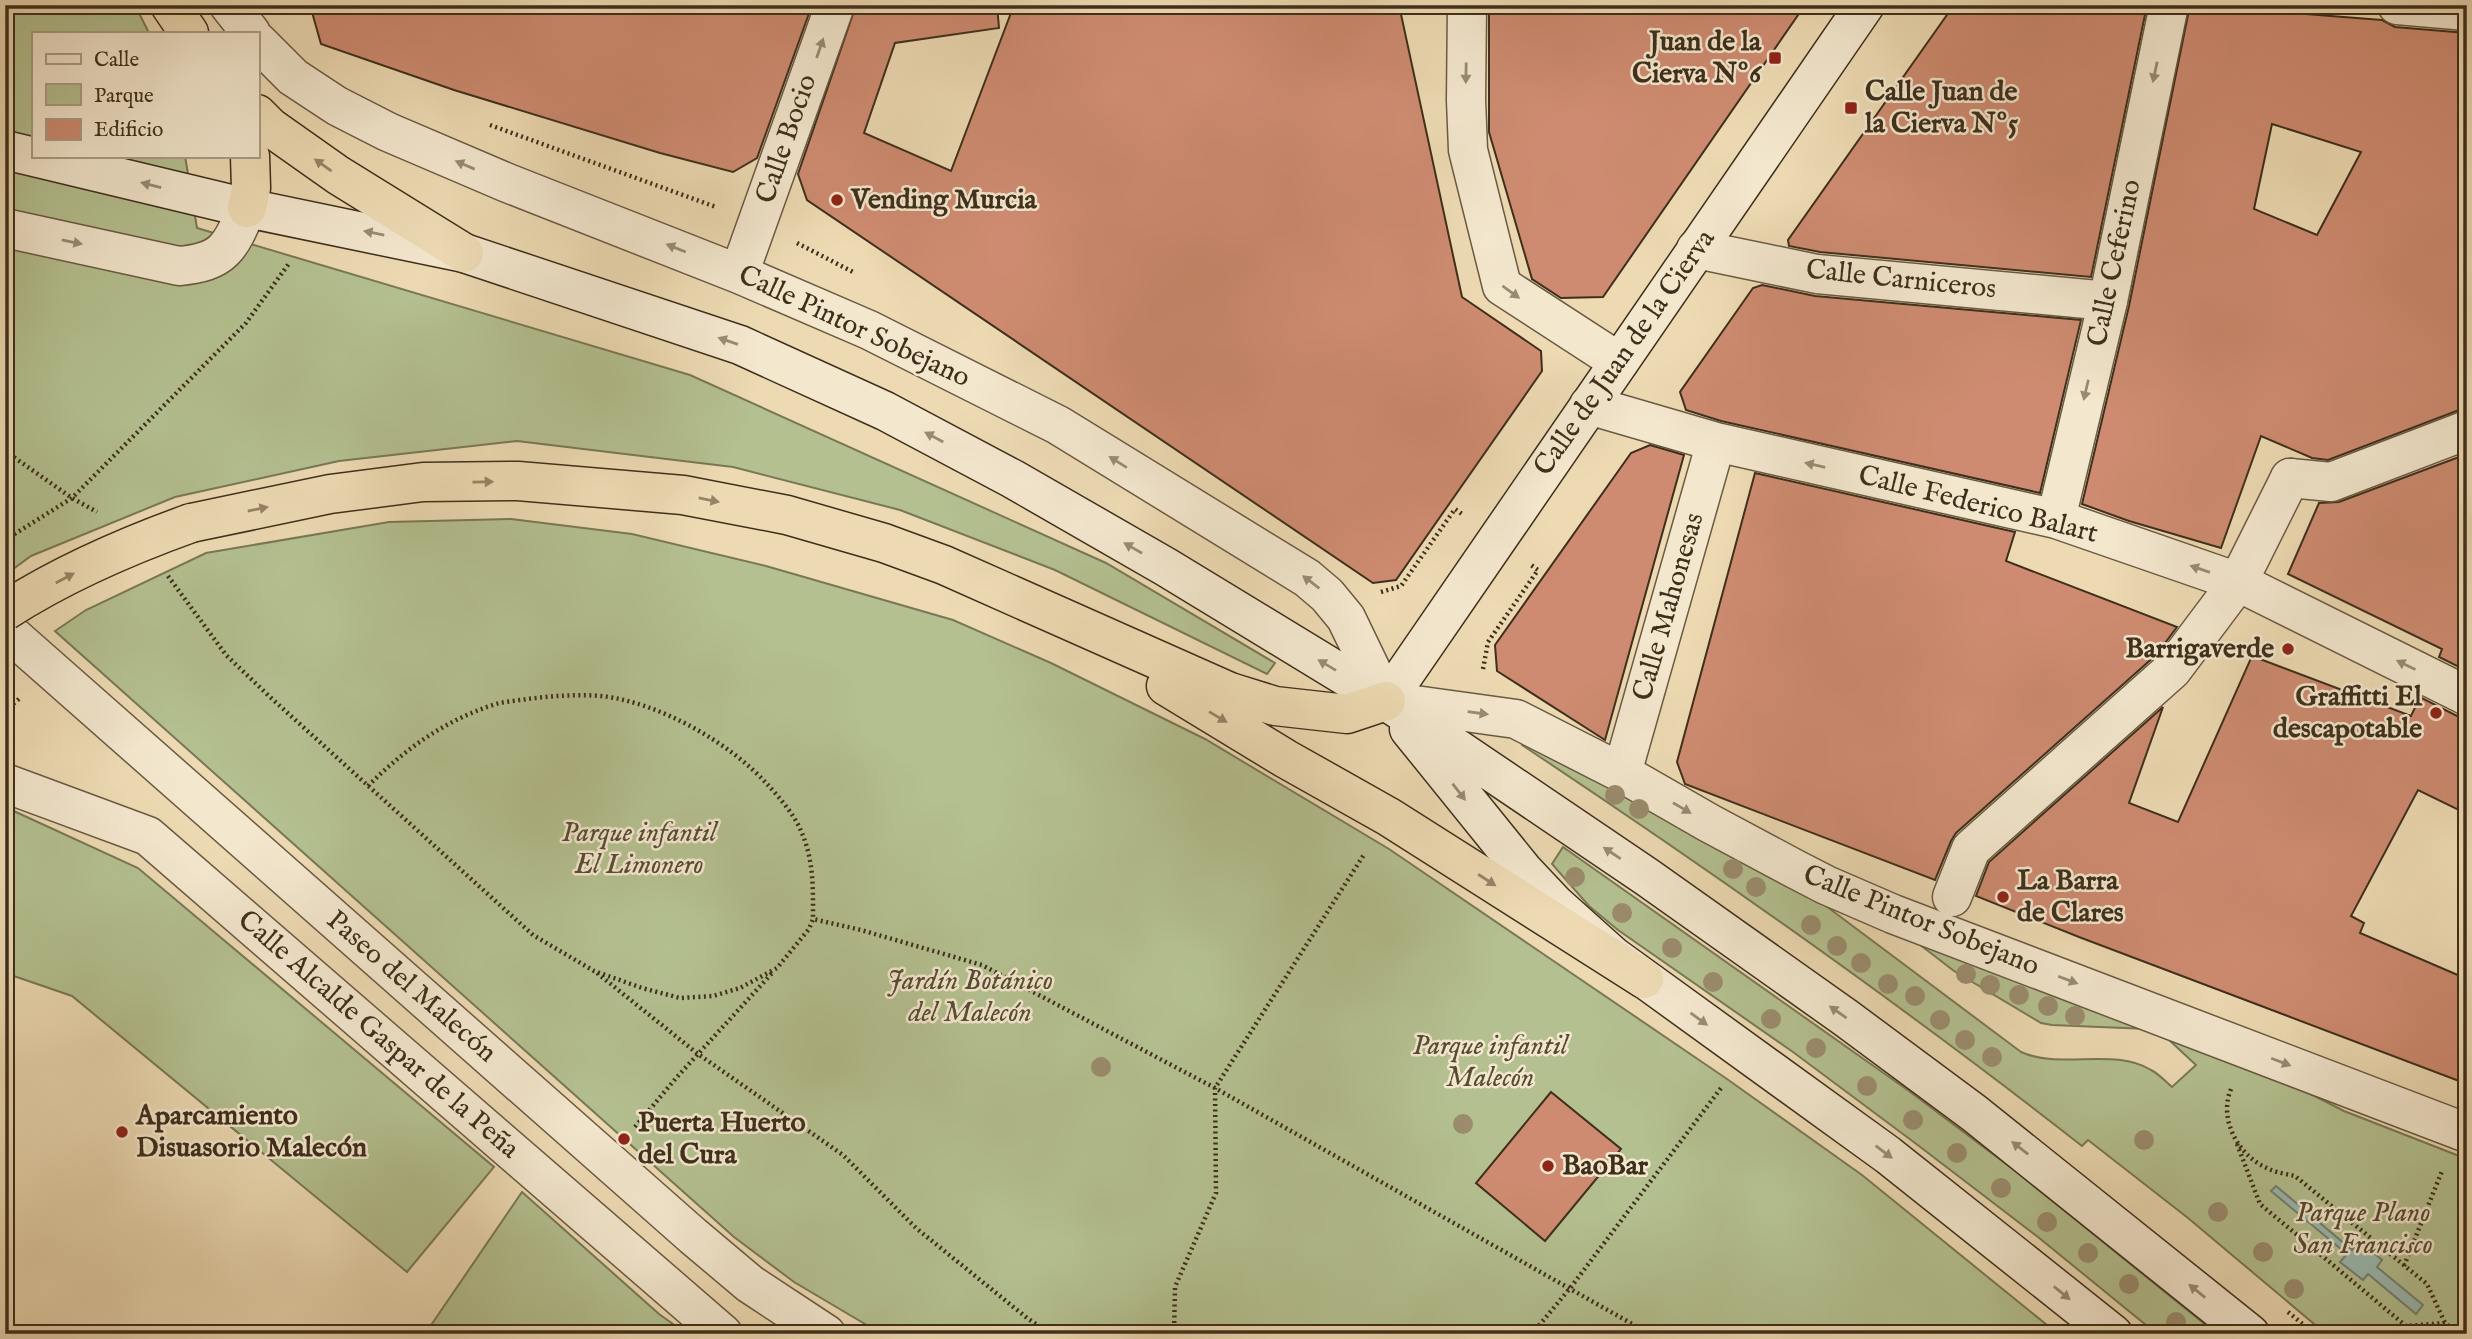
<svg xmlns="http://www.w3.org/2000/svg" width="2472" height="1339" font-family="'IM FELL English',serif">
<rect width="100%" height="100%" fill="#eddab3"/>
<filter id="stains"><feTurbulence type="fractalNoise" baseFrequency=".00286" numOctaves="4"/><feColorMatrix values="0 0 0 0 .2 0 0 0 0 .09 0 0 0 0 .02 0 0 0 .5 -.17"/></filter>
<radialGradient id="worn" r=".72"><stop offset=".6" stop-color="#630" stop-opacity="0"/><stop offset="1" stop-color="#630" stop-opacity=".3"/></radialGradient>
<path fill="#b4c090" stroke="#797856" stroke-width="2" d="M 5,5 L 135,5 L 149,33 L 33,33 L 33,156 L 185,156 L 197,228 L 690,375 L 1106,563 L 1275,663 L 1267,674 L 1055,570 L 900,510 L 733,467 L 517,441 L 339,461 L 175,497 L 31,556 L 5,575 Z
M 511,519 L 632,534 L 766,566 L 953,620 L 1051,663 L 1205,739 L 1389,849 L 1727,1079 L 1862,1175 L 2058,1334 L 882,1334 L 794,1282 L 734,1237 L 55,631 L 86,610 L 206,553 L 389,522 Z
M 1527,736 L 1810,894 L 2021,1052 C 2061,1070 2114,1047 2151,1070 C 2159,1074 2165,1081 2172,1087 L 2196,1065 L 2168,1039 L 2148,1029 L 2052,1025 L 2041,1023 L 1954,971 L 1893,924 L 2262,1069 L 2344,1111 L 2467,1159 L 2467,1334 L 2326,1334 L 2188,1218 L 2088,1140 L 2082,1146 C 1901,1004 1713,872 1522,745 Z
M 5,807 L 138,868 L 494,1167 L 407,1272 L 72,996 L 5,973 Z
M 1563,847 L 1909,1091 L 2014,1170 L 2217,1334 L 2157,1334 L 2038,1237 L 1919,1146 L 1793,1052 L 1618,930 L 1589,906 L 1552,864 Z
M 522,1192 L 659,1314 L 687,1334 L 425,1334 Z"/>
<path fill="#9abab1" stroke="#758275" stroke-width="2" d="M 2276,1186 L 2352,1250 L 2360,1241 L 2382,1260 L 2377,1267 L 2423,1305 L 2416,1314 L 2368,1274 L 2363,1280 L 2340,1262 L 2347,1254 L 2271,1191 Z"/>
<path fill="#ce8b71" stroke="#3e2f1c" stroke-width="2" fill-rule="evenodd" d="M 310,5 L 812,5 L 757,158 L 733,172 L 660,153 L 454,90 L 321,44 Z
M 856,5 L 997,5 L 999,28 L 895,43 L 864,133 L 951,171 L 1014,5 L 1399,5 L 1462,297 L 1541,351 L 1542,371 L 1396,580 L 1373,583 L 807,200 L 798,174 Z
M 1489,5 L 1805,5 L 1603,297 L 1561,298 L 1532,279 L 1489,132 Z
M 1954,5 L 2147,5 L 2091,277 L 1820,252 L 1789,246 L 1788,240 Z
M 2190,5 L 2382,20 L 2395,27 L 2467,33 L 2467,409 L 2459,410 L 2328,460 L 2312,458 L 2261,436 L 2221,548 L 2129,521 L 2082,504 L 2129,306 ZM 2272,124 L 2361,152 L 2317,235 L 2254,209 Z
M 1762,285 L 1815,296 L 2081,320 L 2040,493 L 1721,421 L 1686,410 L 1680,392 L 1753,288 Z
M 1650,445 L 1684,455 L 1605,740 L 1497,671 L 1495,645 L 1631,453 Z
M 2467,454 L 2467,671 L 2439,657 L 2442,649 L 2288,574 L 2319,503 L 2339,502 Z
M 1755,473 L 2015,532 L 2006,561 L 2177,627 L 2156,655 L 1956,833 L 1951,841 L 1935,880 L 1685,784 L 1677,762 Z
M 2252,656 L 2411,716 L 2420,697 L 2457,716 L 2467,718 L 2467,814 L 2418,790 L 2351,916 L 2364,923 L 2360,933 L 2467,979 L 2467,1084 L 2079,937 L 1976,896 L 1989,862 L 2163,707 L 2129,803 L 2178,822 Z
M 1551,1092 L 1621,1149 L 1545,1241 L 1476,1183 Z"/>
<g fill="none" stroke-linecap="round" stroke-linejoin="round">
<defs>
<path id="pedestrian" d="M 1696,249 L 1817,274 L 2108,301
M 2290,478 L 2331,482 L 2467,430
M 5,629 L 693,1236 L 750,1284 L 826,1334
M 1952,897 L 1971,849 L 2172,670 L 2238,582"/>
<path id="minor" d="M 229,5 L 251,33
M 1467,5 L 1466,100 L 1468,150 L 1502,286 L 1619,362
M 2397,5 L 2467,11
M 257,41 L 293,77 L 337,106 L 388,132 L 505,182 L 739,274 L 869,330 L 1058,425 L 1307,578 L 1327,595 L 1346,618 L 1386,701 L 1516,719 L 1622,773 L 1709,823 L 1795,869 L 1826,885 L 1893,914 L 2467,1133
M 5,228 L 179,266 C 224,262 230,248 247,208
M 739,274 L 835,5
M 1589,405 L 1716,442 L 2056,519 L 2238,582 L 2467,696
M 2056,519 L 2108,301 L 2169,5
M 2238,582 L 2290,478
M 1622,773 L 1716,442"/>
<path id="tertiary" d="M 5,783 L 148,836 L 723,1334"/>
<path id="secondary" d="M 5,150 L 247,208 L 464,253 L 740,345 L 885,411 L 1013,479 L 1166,567 L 1386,701 L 1440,737 L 1647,877 L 1846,1018 L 1974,1113 L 2250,1334
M 1386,701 L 1865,5
M 1409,729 L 1523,870 L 1555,904 L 1613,956 L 1888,1155 L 2113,1334"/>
<path id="motorway" d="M 170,5 L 189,33
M 257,114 L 270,127 L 338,175 L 464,253
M 247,208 L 251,188 L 250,156
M 191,523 L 330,494 L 423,482 L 518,481 L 683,495 L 787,515 L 884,543 L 944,565 L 1230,692 L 1275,706 L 1347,714 L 1386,701
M 1166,686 L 1286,759 L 1389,817 L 1644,979"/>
</defs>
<use href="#pedestrian" stroke="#6a5a42" stroke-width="41"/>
<use href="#minor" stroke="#6a5a42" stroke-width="41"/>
<use href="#tertiary" stroke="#6a5a42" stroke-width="41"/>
<use href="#secondary" stroke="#3e2f1c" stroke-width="41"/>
<use href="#motorway" stroke="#3e2f1c" stroke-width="41"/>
<path stroke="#3e2f1c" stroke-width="4.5" stroke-dasharray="2 3.5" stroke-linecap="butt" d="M 490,125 L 716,207
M 797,243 L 855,273
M 5,451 L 72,498 L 97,512
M 5,540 L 72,498 L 246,323 L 290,262
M 168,576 L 226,655 L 270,697 L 533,935 L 594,971 L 642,988 L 680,998 L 713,996 L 740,988 L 777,968 L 809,929 L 813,919 L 861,930 L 982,965 L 1215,1088 L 1650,1334
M 1381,592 L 1401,586 L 1455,509 L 1462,514
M 1483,669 L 1488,642 L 1538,570 L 1531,565
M 5,711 L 20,698
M 368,786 C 405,749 445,720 496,704 C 506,701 517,701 527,699 C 552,696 576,694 601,696 C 658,702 729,742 767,784 C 779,797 794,814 801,831 C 814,860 813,889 813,919
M 597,973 L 698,1054 L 843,1155 L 916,1228 L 1027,1318 L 1051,1334
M 2231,1089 C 2218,1120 2239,1157 2269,1169 C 2277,1173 2287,1174 2295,1176 L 2427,1284 L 2445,1323 L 2458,1334
M 635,1127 L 677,1077 L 774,971
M 2237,1144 L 2260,1204 L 2406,1326 L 2445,1323
M 2404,1266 L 2442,1171
M 2288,1312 L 2315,1334
M 1174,1334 L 1175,1287 L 1216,1193 L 1215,1088 L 1365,853
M 1532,1334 L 1571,1287 L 1721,1088"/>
<use href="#pedestrian" stroke="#f3e7ce" stroke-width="38"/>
<use href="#minor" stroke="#f3e7ce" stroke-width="38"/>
<use href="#tertiary" stroke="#f3e7ce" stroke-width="38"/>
<use href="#secondary" stroke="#f3e7ce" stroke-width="38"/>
<use href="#motorway" stroke="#eddab3" stroke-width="38"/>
<defs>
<path id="motorway-bridge" d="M 5,611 C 62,574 127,546 191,523"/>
</defs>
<use href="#motorway-bridge" stroke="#3e2f1c" stroke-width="41" stroke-linecap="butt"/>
<use href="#motorway-bridge" stroke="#eddab3" stroke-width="38"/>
</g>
<g fill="#9a8c6d">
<circle cx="1615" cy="795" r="10"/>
<circle cx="1639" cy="809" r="10"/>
<circle cx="1733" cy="869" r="10"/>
<circle cx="1575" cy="877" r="10"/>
<circle cx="1756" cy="887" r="10"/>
<circle cx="1622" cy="913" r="10"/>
<circle cx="1811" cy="925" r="10"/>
<circle cx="1837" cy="946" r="10"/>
<circle cx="1672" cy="948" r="10"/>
<circle cx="1861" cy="963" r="10"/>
<circle cx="1966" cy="974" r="10"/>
<circle cx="1713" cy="982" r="10"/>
<circle cx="1888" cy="984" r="10"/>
<circle cx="1990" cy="985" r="10"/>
<circle cx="2019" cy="995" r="10"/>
<circle cx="1915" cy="996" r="10"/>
<circle cx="2048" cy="1006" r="10"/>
<circle cx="2075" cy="1016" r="10"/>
<circle cx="1771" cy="1019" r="10"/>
<circle cx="1940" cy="1020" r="10"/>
<circle cx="1965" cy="1040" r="10"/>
<circle cx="1816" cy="1048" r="10"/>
<circle cx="1992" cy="1057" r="10"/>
<circle cx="1101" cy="1067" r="10"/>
<circle cx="1867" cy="1086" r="10"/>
<circle cx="1913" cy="1120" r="10"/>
<circle cx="1463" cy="1124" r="10"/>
<circle cx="2144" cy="1140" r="10"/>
<circle cx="1957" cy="1153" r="10"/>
<circle cx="2001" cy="1188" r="10"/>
<circle cx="2218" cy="1212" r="10"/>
<circle cx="2047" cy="1222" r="10"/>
<circle cx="2263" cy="1252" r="10"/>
<circle cx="2088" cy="1253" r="10"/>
<circle cx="2129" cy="1284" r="10"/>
<circle cx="2294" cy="1289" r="10"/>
<circle cx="2176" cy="1322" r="10"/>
</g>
<defs><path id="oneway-solid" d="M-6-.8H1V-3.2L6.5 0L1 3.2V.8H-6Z" transform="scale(1.75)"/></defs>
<g fill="#988b75">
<use href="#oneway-solid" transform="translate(820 48) rotate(-71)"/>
<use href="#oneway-solid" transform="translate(2155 72) rotate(102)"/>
<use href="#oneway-solid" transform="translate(1466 73) rotate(91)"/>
<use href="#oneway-solid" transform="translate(465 165) rotate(-157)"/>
<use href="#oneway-solid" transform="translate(151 185) rotate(-166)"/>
<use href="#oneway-solid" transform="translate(374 233) rotate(-168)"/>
<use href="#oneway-solid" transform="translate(72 242) rotate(12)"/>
<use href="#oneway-solid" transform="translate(676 248) rotate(-158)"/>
<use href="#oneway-solid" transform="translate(1511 292) rotate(36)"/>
<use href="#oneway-solid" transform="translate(728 341) rotate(-161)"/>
<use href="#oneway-solid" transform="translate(2086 390) rotate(103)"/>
<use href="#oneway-solid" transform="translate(934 437) rotate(-152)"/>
<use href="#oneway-solid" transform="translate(1118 462) rotate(-148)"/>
<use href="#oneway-solid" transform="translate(1815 465) rotate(-167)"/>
<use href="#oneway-solid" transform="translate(1133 548) rotate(-150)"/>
<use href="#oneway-solid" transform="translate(2200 569) rotate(-161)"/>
<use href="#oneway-solid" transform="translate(1311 582) rotate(-143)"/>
<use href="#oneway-solid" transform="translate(1327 665) rotate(-149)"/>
<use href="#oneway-solid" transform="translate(2406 665) rotate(-154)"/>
<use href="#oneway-solid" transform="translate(1478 713) rotate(8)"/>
<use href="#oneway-solid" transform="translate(1459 792) rotate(52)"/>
<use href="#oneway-solid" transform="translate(1682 808) rotate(30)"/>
<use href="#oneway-solid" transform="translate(1612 853) rotate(-146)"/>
<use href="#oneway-solid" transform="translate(2068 980) rotate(21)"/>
<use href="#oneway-solid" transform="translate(1838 1012) rotate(-145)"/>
<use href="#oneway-solid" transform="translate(1699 1019) rotate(36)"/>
<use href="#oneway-solid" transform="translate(2281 1062) rotate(21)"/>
<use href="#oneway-solid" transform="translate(2020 1148) rotate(-142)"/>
<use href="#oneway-solid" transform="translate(1884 1152) rotate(37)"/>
<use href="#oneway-solid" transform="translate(2197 1291) rotate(-141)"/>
<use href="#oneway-solid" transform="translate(2062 1293) rotate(39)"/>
</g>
<g fill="#968468">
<use href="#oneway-solid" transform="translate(323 165) rotate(-145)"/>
<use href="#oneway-solid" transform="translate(483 482) rotate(-1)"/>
<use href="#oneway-solid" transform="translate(709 500) rotate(11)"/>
<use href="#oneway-solid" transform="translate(258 509) rotate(-12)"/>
<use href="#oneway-solid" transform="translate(65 578) rotate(-28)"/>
<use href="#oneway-solid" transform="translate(1218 717) rotate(31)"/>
<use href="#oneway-solid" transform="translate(1487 880) rotate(33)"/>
</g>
<g fill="#8f2418" stroke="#f3e7ce" stroke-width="2.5">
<rect x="1768" y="51" width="14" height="14" rx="3.5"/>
<rect x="1844" y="101" width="14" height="14" rx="3.5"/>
<circle cx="837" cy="200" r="7"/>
<circle cx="2288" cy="649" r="7"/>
<circle cx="2436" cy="713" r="7"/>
<circle cx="2003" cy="897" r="7"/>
<circle cx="122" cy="1132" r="7"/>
<circle cx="624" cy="1139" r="7"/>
<circle cx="1548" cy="1166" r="7"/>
</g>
<g text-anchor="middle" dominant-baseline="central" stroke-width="5" stroke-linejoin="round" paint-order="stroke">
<g font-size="28" font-weight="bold" fill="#3e2f1c" stroke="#f3e7ce" text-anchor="start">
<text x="1761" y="42" text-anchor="end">Juan de la<tspan x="1761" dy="32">Cierva Nº6</tspan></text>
<text x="1865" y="92">Calle Juan de<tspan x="1865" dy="32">la Cierva Nº5</tspan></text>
<text x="851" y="200">Vending Murcia</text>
<text x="2274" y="649" text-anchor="end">Barrigaverde</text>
<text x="2422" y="697" text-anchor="end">Graffitti El<tspan x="2422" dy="32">descapotable</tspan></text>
<text x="2017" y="881">La Barra<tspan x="2017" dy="32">de Clares</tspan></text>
<text x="136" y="1116">Aparcamiento<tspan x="136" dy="32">Disuasorio Malecón</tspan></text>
<text x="638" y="1123">Puerta Huerto<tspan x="638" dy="32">del Cura</tspan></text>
<text x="1562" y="1166">BaoBar</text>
</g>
<g font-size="28" fill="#3e2f1c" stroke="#f3e7ce">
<text transform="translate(787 139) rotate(-71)">Calle Bocio</text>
<text transform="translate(2115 263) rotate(-78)">Calle Ceferino</text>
<text transform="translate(1901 280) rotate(6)">Calle Carniceros</text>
<text transform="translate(854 327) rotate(25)">Calle Pintor Sobejano</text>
<text transform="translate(1625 353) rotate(-55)">Calle de Juan de la Cierva</text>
<text transform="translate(1978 505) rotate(14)">Calle Federico Balart</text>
<text transform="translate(1669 607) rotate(-74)">Calle Mahonesas</text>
<text transform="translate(1921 921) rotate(22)">Calle Pintor Sobejano</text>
<text transform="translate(411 987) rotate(41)">Paseo del Malecón</text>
<text transform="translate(378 1035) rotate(41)">Calle Alcalde Gaspar de la Peña</text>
</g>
<g font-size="28" font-style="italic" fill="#564c33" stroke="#f3e7ce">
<text x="639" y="833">Parque infantil<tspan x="639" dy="32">El Limonero</tspan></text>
<text x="970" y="981">Jardín Botánico<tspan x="970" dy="32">del Malecón</tspan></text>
<text x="1490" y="1046">Parque infantil<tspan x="1490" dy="32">Malecón</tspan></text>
<text x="2363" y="1213">Parque Plano<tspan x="2363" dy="32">San Francisco</tspan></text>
</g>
</g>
<rect width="2472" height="1339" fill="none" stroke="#eddab3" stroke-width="28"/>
<rect x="7" y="7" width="2458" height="1325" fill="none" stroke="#3e2f1c" stroke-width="3.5"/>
<rect x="14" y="14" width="2444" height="1311" fill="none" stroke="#3e2f1c" stroke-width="2"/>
<rect x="32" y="32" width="228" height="126" fill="#f3e7ce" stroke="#ab9d87" stroke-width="2"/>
<rect x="46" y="54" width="35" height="10" fill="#f3e7ce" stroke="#ab9d87" stroke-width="2"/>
<text x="94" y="66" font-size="21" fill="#3e2f1c">Calle</text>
<rect x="46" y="84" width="35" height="21" fill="#b4c090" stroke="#ab9d87" stroke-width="2"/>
<text x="94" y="102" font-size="21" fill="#3e2f1c">Parque</text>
<rect x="46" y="119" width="35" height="21" fill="#ce8b71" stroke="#ab9d87" stroke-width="2"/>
<text x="94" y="136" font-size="21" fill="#3e2f1c">Edificio</text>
<rect width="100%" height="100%" filter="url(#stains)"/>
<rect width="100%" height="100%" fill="url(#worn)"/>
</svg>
